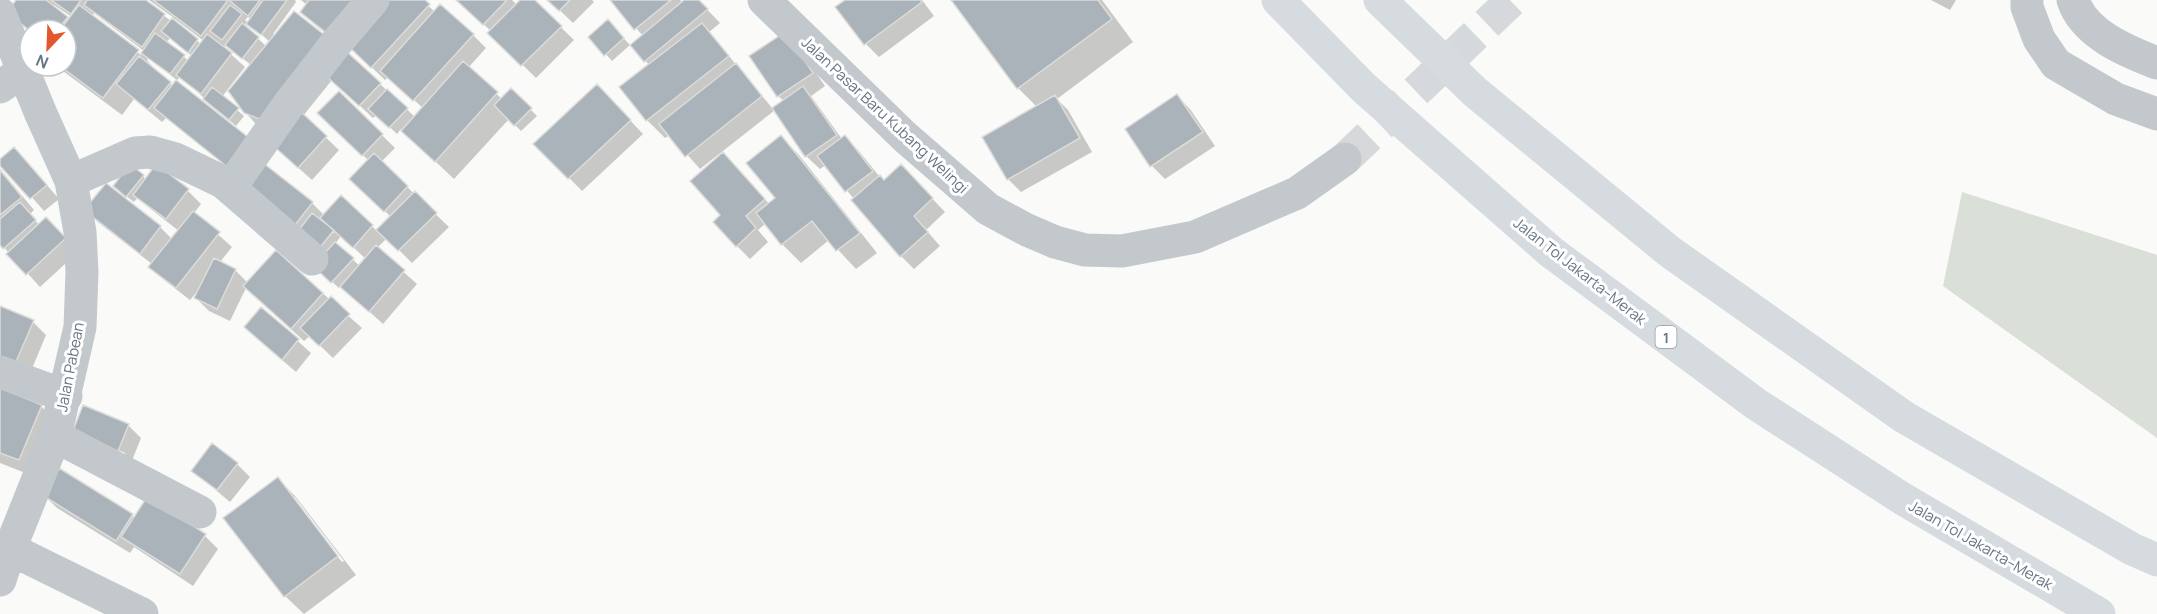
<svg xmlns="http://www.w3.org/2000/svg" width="2157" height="614" font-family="Manrope,sans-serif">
<rect width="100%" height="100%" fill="#fafaf8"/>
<path fill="#dadfd7" d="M 1962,192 L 2157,255 L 2157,438 L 1943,286 Z"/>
<path fill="#0003" fill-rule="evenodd" d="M 18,0 L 143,0 L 171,21 L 174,18 L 149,0 L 295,0 L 296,2 L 273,34 L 380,84 L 415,117 L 423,108 L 388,77 L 385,80 L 346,43 L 343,47 L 315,25 L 301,12 L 307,5 L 301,0 L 422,0 L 435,12 L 473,35 L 486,48 L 468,68 L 502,99 L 511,90 L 537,116 L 521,131 L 509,119 L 454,179 L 401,129 L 397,134 L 377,115 L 373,118 L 332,80 L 303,116 L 339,150 L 312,180 L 283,154 L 245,112 L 228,89 L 222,97 L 244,116 L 236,126 L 180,77 L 177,80 L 148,58 L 147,60 L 156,71 L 260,162 L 312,203 L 325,216 L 341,197 L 377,231 L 391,217 L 352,179 L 369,161 L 319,113 L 339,93 L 395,148 L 381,162 L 449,227 L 412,263 L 387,238 L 377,248 L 417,284 L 383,324 L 341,286 L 339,288 L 321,272 L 244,180 L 166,118 L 162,122 L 134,99 L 122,115 L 63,71 L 58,66 L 66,66 L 66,30 L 30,30 L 30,32 L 22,25 ZM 54,5 L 72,17 L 69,21 L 52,7 ZM 94,13 L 144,51 L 141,55 L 92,16 ZM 248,17 L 251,19 L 248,23 L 245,20 ZM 175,19 L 204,41 L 201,44 L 174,22 ZM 247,22 L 270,42 L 266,46 L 244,26 ZM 170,38 L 192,56 L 189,61 L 166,43 ZM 226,45 L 251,65 L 231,90 L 228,89 L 245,67 L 224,48 ZM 323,218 L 336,231 L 334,233 L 320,222 ZM 341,236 L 366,259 L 360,266 L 335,244 Z
M 457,0 L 512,0 L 517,5 L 522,0 L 533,0 L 574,40 L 536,78 L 490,33 L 491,31 Z
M 549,0 L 592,0 L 594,2 L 573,23 Z
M 612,0 L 680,0 L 683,3 L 686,0 L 698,0 L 720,23 L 709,32 L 773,109 L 784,101 L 778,96 L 798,47 L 825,86 L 811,96 L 842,139 L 845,137 L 858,150 L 884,182 L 901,166 L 945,212 L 926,230 L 940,246 L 914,269 L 901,256 L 826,165 L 820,169 L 806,156 L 775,110 L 700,169 L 670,135 L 665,138 L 647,120 L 649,65 L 632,45 L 643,36 Z
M 847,0 L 922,0 L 934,16 L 879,57 L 866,44 L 837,7 Z
M 953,0 L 1102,0 L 1133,42 L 1057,99 L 1068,110 L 1092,152 L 1021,192 L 1008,179 L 984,138 L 1037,107 L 1018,88 Z
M 1931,0 L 1956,0 L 1950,10 Z
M 614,28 L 630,45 L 612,61 L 590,37 Z
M 1177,96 L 1190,109 L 1215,146 L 1165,179 L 1152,166 L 1127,129 Z
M 610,99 L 643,134 L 582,191 L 536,144 Z
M 781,137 L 799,155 L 877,253 L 856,269 L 829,240 L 801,263 L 782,244 L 766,223 L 758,230 L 768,242 L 750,259 L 737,246 L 723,215 L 736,167 L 770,205 L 777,198 Z
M 0,161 L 27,162 L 59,199 L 44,211 Z
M 156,166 L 188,191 L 201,204 L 194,213 L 232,247 L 220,262 L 235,270 L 248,283 L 276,252 L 362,328 L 333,358 L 310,336 L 304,341 L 246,288 L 230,321 L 209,311 L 196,298 L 199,289 L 190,300 L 164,280 L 150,267 L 152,264 L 99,223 L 86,210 L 106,185 L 160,227 L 172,239 L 179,231 L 148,207 L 138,197 L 134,202 L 121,192 L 143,176 L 146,180 Z
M 0,169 L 34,210 L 30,214 L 39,225 L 46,219 L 78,252 L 40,287 L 0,243 Z
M 0,307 L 33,322 L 46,335 L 26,383 L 0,372 Z
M 262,309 L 311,353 L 296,372 L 259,340 Z
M 0,390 L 41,406 L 59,425 L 38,478 L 0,463 Z
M 84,407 L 128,425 L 141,438 L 131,463 L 87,445 L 74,432 ZM 88,437 L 125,453 L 124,456 L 88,441 Z
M 237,464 L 250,477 L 230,502 L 193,471 Z
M 59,470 L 135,518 L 205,536 L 218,549 L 193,586 L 134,547 L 130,553 L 57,508 L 44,495 Z
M 278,479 L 296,497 L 356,575 L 304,614 L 285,596 ZM 291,497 L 295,497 L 344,561 L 342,562 Z"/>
<path fill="#aab3b9" stroke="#dcdcda" stroke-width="1.5" d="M 16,0 L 46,0 L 68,17 L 57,30 L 30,31 L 7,12 Z
M 51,0 L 81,0 L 71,14 Z
M 87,0 L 146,0 L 165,14 L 142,47 L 84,5 Z
M 153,0 L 228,0 L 201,36 Z
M 229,0 L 260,0 L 248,16 Z
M 263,0 L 287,0 L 261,35 L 246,24 Z
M 309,0 L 356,0 L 329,35 L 300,12 Z
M 385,0 L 425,0 L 430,4 L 371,68 L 345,43 Z
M 456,0 L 507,0 L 483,25 Z
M 520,0 L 535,0 L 562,26 L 521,66 L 487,33 Z
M 547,0 L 570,0 L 559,11 Z
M 610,0 L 671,0 L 634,30 Z
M 684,0 L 699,0 L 708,9 L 644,62 L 630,45 Z
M 845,0 L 920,0 L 922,2 L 864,45 L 835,7 Z
M 951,0 L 1098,0 L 1112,19 L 1017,89 Z
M 440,4 L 474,34 L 413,101 L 380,71 Z
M 79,5 L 139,50 L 103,98 L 60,66 L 66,66 L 66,30 L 60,30 Z
M 230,5 L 242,14 L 222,40 L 210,31 Z
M 294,11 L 331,40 L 265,121 L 244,113 L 228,91 Z
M 172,18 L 198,39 L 188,53 L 161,31 Z
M 608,19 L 624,38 L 604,56 L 588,37 Z
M 242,23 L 259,37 L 242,59 L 225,45 Z
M 702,23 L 729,56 L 646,121 L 619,87 Z
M 785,32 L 813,73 L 777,97 L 749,56 Z
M 155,33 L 185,55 L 170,74 L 141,53 Z
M 207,34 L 232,53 L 201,94 L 176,75 Z
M 346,51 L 381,83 L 359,106 L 324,74 Z
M 139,56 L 171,82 L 148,110 L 116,84 Z
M 463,61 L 498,92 L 435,162 L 401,131 Z
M 736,63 L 762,96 L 685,157 L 659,124 Z
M 176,80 L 253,141 L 230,169 L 154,108 Z
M 597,84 L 631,120 L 568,179 L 533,144 Z
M 803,86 L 837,135 L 805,157 L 772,108 Z
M 212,87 L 239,108 L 229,120 L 203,99 Z
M 511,88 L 532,108 L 514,126 L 494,105 Z
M 387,89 L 408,108 L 389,128 L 368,109 Z
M 339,91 L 383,134 L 362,156 L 317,113 Z
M 1177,94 L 1203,132 L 1150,167 L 1125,129 Z
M 1055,95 L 1080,138 L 1007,180 L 982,137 Z
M 298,109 L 327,136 L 298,168 L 268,141 Z
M 781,135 L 860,233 L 836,251 L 812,221 L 781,245 L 756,213 L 775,198 L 746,163 Z
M 845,135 L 873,171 L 845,192 L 817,156 Z
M 14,147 L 47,185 L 30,199 L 0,166 L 0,159 Z
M 723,152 L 765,199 L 746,216 L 756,228 L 736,247 L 713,222 L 720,215 L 690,181 Z
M 374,153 L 408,186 L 384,212 L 349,179 Z
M 258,159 L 313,202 L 291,230 L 237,187 Z
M 130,164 L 144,175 L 126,197 L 113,186 Z
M 156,164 L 189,189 L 166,219 L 133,195 Z
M 901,164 L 933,198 L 914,216 L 928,232 L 900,257 L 851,200 L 880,175 L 884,180 Z
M 0,170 L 22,197 L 0,215 Z
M 106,183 L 161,226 L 140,254 L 84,210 Z
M 415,191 L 437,213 L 398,251 L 376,230 Z
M 341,195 L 373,225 L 353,248 L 320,218 Z
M 20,202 L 36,220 L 3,249 L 0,245 L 0,219 Z
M 193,211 L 220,232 L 176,288 L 148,267 Z
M 312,213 L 334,230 L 313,256 L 292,239 Z
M 46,217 L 66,238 L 26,275 L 6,254 Z
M 335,242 L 354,258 L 331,283 L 313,266 Z
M 376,245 L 405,270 L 369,312 L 340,287 Z
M 276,250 L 323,293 L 291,329 L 243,286 Z
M 214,258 L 236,269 L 217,309 L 194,298 Z
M 331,296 L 350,314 L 319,346 L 300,328 Z
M 0,306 L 34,320 L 12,371 L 0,365 Z
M 261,307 L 299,339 L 282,360 L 244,327 Z
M 0,388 L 42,405 L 19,460 L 0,453 Z
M 83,405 L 129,424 L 118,451 L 72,433 Z
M 212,443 L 238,463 L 217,490 L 191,471 Z
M 59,468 L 133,514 L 116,541 L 42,495 Z
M 278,477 L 338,556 L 284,597 L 223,518 Z
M 147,497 L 206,534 L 180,574 L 121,537 Z"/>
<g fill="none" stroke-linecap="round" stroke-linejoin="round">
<path stroke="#d5d9db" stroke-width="33" stroke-dasharray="33 16" stroke-linecap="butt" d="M 1345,159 L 1512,0"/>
<path stroke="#c3c8cc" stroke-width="33" d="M 764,0 L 905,137 L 988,209 L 1027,230 L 1055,242 L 1085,250 L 1122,251 L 1195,237 L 1297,193 L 1345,159
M 2027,0 L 2027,7 L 2039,39 L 2056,64 L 2116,99 L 2157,114
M 2073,0 C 2084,34 2126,51 2157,63
M 0,14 L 41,114 L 71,181 L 80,232 L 82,272 L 80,327 L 55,436 L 10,549 L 0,580
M 0,87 L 23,71
M 71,181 L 135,153 L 150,152 L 175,159 L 223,182 L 228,183 L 237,178 L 289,104 L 337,42 L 373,0
M 223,182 L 312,259
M 0,372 L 66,396
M 55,436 L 200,512
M 10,549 L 142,614"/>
<path stroke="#d6dbdf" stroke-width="33" d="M 1278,0 L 1364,88 L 1551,252 L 1756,404 L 1903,499 L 2099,614
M 1380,0 L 1475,92 L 1670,252 L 1904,417 L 2132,549 L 2157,560"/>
</g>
<g text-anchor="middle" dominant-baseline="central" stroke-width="6" stroke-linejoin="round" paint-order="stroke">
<rect fill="#fff" stroke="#939fa8" stroke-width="1.5" x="1655.5" y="326" width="21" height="22" rx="4.5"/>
<g font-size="14" font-weight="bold" fill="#657683">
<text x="1666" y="337">1</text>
</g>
<g font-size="15" fill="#657683" stroke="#fff">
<text transform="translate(885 115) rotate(43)">Jalan Pasar Baru Kubang Welingi</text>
<text transform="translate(1580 271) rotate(38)">Jalan Tol Jakarta–Merak</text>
<text transform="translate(70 367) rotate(-79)">Jalan Pabean</text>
<text transform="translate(1981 545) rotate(30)">Jalan Tol Jakarta–Merak</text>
</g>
</g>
<g transform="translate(48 48) rotate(203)"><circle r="28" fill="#ffffff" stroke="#c1c8cd" stroke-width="1.5"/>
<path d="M0-4.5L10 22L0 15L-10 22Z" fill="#e4572e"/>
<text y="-9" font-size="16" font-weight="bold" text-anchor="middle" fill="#657683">N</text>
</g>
</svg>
